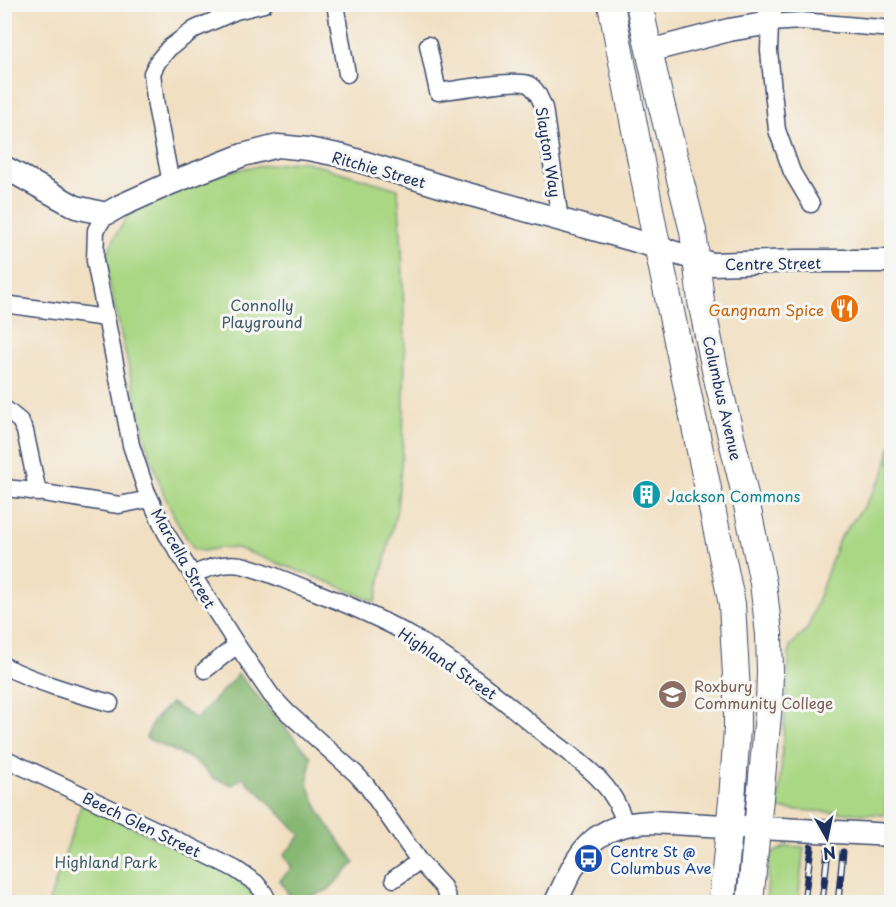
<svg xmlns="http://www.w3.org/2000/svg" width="896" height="907" font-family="'Playpen Sans',sans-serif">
<rect width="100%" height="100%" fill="#f6f6f2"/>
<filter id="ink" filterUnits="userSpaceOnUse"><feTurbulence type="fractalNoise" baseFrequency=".0167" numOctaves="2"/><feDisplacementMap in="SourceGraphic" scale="12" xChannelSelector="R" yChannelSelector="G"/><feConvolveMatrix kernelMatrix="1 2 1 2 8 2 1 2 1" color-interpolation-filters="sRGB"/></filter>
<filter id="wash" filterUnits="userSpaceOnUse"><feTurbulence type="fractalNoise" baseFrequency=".008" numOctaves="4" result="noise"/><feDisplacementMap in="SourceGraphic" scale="24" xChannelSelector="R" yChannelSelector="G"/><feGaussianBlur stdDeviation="1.35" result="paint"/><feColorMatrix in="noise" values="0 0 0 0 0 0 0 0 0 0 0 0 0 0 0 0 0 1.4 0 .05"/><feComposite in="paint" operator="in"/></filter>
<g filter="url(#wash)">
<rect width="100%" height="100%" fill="#f1dfc1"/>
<path fill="#aad784" stroke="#628371" stroke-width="1.5" d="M 302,161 L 398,189 L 402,250 L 405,351 L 403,444 L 397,509 L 375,602 L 331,583 L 237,548 L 220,548 L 203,551 L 194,549 L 179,526 L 164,495 L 147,446 L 108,278 L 107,255 L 116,235 L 128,215 L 176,187 L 244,168 Z
M 891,445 L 892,739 L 885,815 L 778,809 L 790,646 L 808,628 L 839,539 L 865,505 L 883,476 Z
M 82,803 L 236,877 L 248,889 L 257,902 L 49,902 Z
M 786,846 L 804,847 L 798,902 L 766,902 L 770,855 Z"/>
<path fill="#87b872" stroke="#517468" stroke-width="1.5" d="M 238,674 L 311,757 L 308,785 L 321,815 L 355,863 L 328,890 L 296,902 L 293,902 L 280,880 L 292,868 L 284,855 L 301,835 L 259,792 L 242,778 L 233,785 L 215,779 L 202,767 L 188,757 L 146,738 L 154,720 L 171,703 L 196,719 Z"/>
</g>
<g filter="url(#ink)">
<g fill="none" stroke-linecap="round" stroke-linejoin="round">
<defs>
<path id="street" d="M 335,4 L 347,74
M 428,45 L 438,92 C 453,90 518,79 528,84 C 537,89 540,99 544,108 L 560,220
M 171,183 L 156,106 L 152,73 L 158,61 L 169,48 L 195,29 L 236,11 L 264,4
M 811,204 L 792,172 L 777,130 L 769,51 L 770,23 L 801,21 L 892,29
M 106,214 L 96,230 L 95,261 L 131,445 L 146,490 L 166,533 L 237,645 L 271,695 L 287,712 L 356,774 L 367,786 L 419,861 L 443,887 L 449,902
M 4,304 L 106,318
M 4,408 L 20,421 L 25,431 L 38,493
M 4,488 L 25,490 L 119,505 L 150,499
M 192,575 C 207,568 224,562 241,565 C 263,570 284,580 305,588 C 342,602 379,617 413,637 C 461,665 503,700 545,735 C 578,761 615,782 625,825
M 4,666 C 38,683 74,693 110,703
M 205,670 L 237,645
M 4,758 L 169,836 L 235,869 L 256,883 L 264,893 L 269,902
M 394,879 L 419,861"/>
<path id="secondary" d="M 649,51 L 729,30 L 770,23 L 770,4
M 4,167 L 76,207 L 106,214 L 120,206 L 171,183 L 243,155 L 278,146 L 308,149 L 343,156 L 450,189 L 633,240 L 712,264 L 797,261 L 892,261
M 556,902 C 579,853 590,824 651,822 L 892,835"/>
<path id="primary" d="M 611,4 L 654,230 L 732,604 L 737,693 L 737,729 L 732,800 L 722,902
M 639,4 L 659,95 L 693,231 L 701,301 L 715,370 L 743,486 L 763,583 L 769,634 L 770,672 L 769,704 L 750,902"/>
</defs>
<use href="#street" stroke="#3b496d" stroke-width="19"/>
<use href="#secondary" stroke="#3b496d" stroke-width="25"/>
<use href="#primary" stroke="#3b496d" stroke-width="28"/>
<use href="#street" stroke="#fff" stroke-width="16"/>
<use href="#secondary" stroke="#fff" stroke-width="22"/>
<use href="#primary" stroke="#fff" stroke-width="26"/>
<defs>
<path id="rail" d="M 804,902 L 811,847
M 822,902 L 828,850
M 838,902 L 843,852"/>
</defs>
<use href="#rail" stroke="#1b2f5e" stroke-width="7"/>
<use href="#rail" stroke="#f6f6f2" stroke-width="4.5" stroke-dasharray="14" stroke-linecap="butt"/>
</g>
</g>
<defs>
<symbol id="restaurant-disc" viewBox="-11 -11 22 22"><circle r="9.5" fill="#e8710a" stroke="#f6f6f2"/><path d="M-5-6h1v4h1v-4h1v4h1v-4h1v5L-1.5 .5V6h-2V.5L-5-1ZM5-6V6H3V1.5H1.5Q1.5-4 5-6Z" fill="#fff"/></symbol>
<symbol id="building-disc" viewBox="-11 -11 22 22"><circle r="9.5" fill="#0f9aa8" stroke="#f6f6f2"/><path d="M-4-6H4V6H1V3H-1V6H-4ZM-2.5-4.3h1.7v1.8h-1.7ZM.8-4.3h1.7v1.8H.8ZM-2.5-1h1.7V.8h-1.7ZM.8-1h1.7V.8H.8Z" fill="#fff"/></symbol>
<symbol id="university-disc" viewBox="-11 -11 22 22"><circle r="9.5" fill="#8d6e63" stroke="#f6f6f2"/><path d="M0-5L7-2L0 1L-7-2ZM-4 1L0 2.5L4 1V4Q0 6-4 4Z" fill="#fff"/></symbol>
<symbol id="bus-disc" viewBox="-11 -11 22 22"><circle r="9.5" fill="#1a4fb4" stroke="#f6f6f2"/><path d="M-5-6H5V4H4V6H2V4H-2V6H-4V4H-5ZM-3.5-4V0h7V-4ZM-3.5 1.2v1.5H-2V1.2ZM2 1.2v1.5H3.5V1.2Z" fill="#fff"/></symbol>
</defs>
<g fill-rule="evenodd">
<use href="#restaurant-disc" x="828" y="292" width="33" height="33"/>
<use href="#building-disc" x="630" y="478" width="33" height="33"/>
<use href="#university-disc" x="656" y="678" width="33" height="33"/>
<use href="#bus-disc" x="572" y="842" width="33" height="33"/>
</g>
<g text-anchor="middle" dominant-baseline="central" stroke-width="6" stroke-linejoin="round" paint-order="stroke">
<g font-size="15" fill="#1b2f5e" stroke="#f6f6f2">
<text transform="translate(549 152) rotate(81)">Slayton Way</text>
<text transform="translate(379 169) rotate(16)">Ritchie Street</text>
<text transform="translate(773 263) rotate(-1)">Centre Street</text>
<text transform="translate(723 398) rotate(77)">Columbus Avenue</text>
<text transform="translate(184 558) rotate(60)">Marcella Street</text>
<text transform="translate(448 663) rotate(34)">Highland Street</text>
<text transform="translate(142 824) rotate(26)">Beech Glen Street</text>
</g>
<g font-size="15" fill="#3f5968" stroke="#f6f6f2">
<text x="262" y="304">Connolly<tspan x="262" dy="17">Playground</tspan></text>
<text x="106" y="861">Highland Park</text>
</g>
<g font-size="15" fill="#c56008" stroke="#f6f6f2" text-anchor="end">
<text x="824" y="309">Gangnam Spice</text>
</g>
<g font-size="15" fill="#0d838f" stroke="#f6f6f2" text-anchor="start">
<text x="667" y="495">Jackson Commons</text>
</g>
<g font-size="15" fill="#785e54" stroke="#f6f6f2" text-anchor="start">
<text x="694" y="685">Roxbury<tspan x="694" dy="17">Community College</tspan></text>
</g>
<g font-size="15" fill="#164399" stroke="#f6f6f2" text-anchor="start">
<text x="610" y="850">Centre St @<tspan x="610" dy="17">Columbus Ave</tspan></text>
</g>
</g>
<rect width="896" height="907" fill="none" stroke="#f6f6f2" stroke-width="24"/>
<g transform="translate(827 838) rotate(171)" stroke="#f6f6f2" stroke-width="4.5" paint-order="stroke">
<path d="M0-4.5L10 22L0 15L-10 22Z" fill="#1b2f5e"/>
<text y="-9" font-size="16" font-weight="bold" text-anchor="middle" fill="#1b2f5e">N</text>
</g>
</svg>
